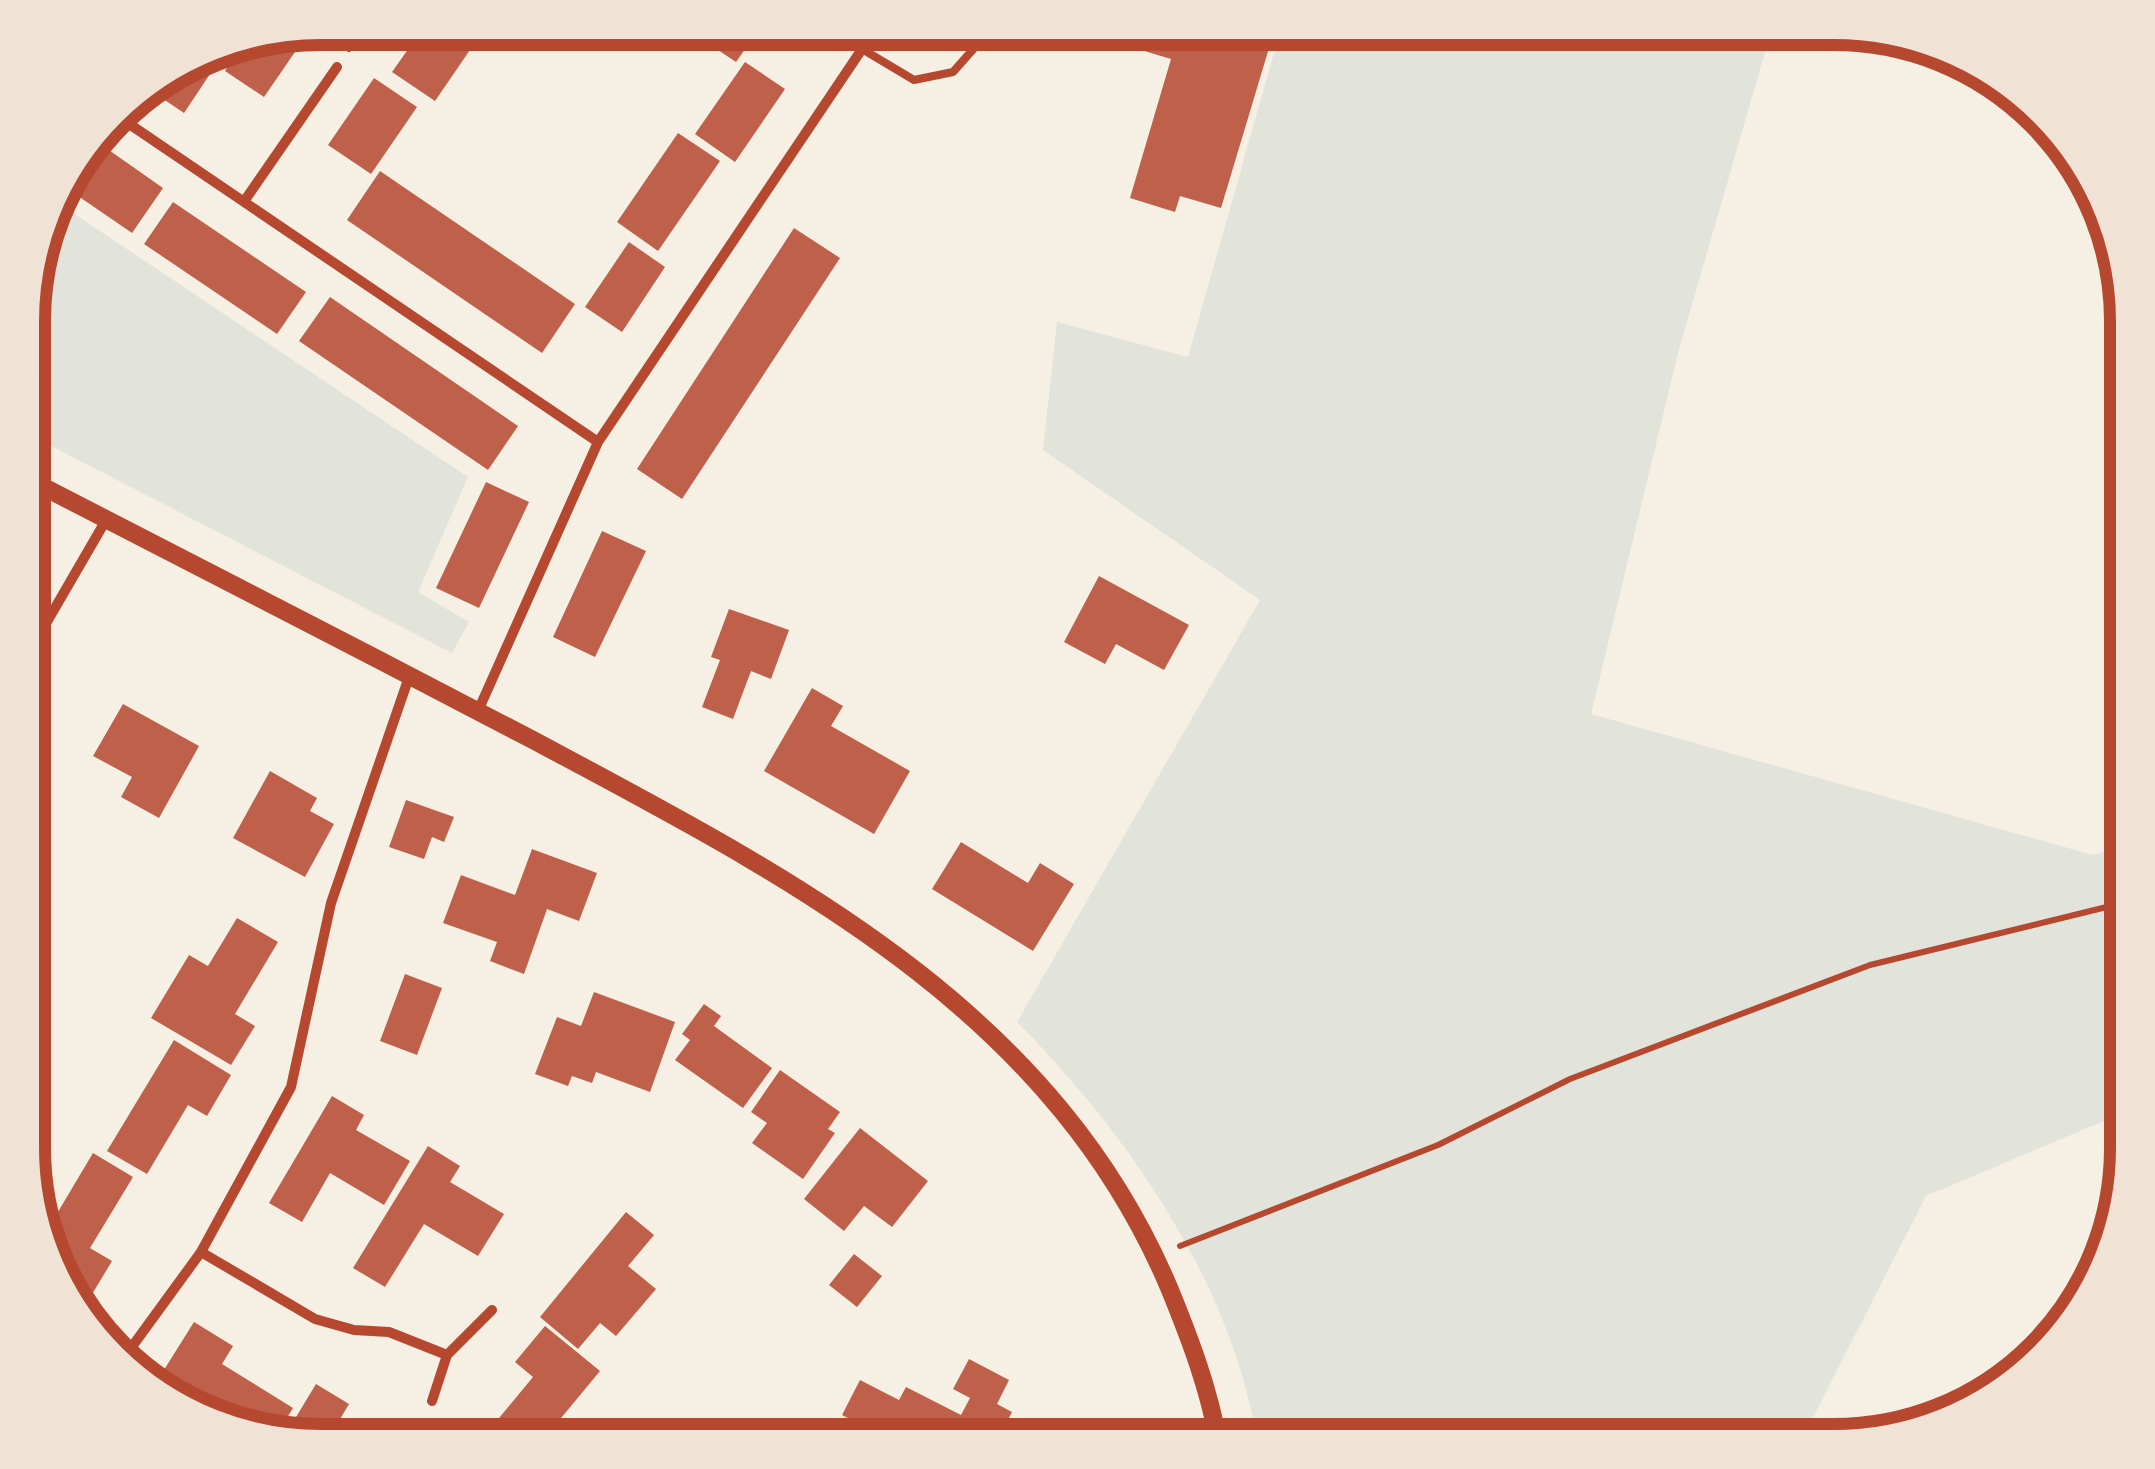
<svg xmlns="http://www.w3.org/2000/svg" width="2155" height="1469" font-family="'Public Sans',sans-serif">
<rect width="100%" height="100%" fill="#f6efe4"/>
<path fill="#e2e4dc" d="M 1281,28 L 1772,28 L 1678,353 L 1591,714 L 2093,855 L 2127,845 L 2127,1099 L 2116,1116 L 1926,1196 L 1801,1441 L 1257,1441 C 1232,1283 1127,1133 1017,1022 L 1260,600 L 1043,450 L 1057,322 L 1188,357 Z
M 55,201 L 468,477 L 418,592 L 469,622 L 452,653 L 30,435 L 30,283 Z"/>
<path fill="#bf614a" d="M 423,28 L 485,28 L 435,101 L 392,72 Z
M 685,28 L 760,28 L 736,62 Z
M 1115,28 L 1275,28 L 1221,208 L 1180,196 L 1175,212 L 1130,198 L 1171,59 L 1111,41 Z
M 305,31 L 308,33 L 264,97 L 225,71 L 244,43 Z
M 195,59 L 212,71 L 184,113 L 147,88 Z
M 745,62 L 785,89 L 735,162 L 695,134 Z
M 374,78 L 417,107 L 371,174 L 328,145 Z
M 678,133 L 720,161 L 658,251 L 617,222 Z
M 96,141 L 163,188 L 132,233 L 62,185 Z
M 380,171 L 575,304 L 542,353 L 347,220 Z
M 173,202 L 306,292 L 277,334 L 144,244 Z
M 794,228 L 840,258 L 682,499 L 637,469 Z
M 629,242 L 665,267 L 622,332 L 585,307 Z
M 330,297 L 518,426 L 488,470 L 299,341 Z
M 486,482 L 529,502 L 479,608 L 436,588 Z
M 602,531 L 646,551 L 595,657 L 553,637 Z
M 1099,576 L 1189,625 L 1164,670 L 1116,644 L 1105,664 L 1064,642 Z
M 729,609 L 789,630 L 771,679 L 751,671 L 733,719 L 702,707 L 720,660 L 711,657 Z
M 812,688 L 843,706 L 831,726 L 910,771 L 874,834 L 764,771 Z
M 123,704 L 199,746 L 159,818 L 121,797 L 132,777 L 93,756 Z
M 270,771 L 317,798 L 310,811 L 334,824 L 305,877 L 233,838 Z
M 406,800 L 454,817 L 444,842 L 432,837 L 424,859 L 389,847 Z
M 961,842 L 1028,883 L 1040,863 L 1074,884 L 1033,951 L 932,889 Z
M 532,849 L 597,873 L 579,921 L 547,909 L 524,974 L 490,961 L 497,942 L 443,923 L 461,875 L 515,895 Z
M 237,918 L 278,942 L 235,1014 L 255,1026 L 231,1065 L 151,1018 L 189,955 L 208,966 Z
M 405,974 L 442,988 L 417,1055 L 380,1041 Z
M 594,992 L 675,1022 L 650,1092 L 596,1072 L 592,1083 L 572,1076 L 568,1086 L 535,1074 L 557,1017 L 581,1026 Z
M 704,1004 L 721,1016 L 714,1026 L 772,1068 L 743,1108 L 675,1060 L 690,1040 L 682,1034 Z
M 174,1040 L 231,1075 L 207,1116 L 188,1105 L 147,1174 L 107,1151 Z
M 780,1070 L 840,1112 L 828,1129 L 835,1133 L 803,1179 L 752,1143 L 767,1123 L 751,1112 Z
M 332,1096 L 364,1115 L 356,1130 L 410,1161 L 384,1205 L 330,1173 L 302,1222 L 269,1203 Z
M 860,1128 L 928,1181 L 892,1227 L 864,1206 L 844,1231 L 804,1199 Z
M 428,1146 L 460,1166 L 450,1182 L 504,1214 L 478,1256 L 424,1224 L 385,1287 L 353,1268 Z
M 93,1153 L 133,1177 L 90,1248 L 112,1261 L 88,1301 L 64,1287 L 46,1232 Z
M 626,1212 L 654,1235 L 628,1266 L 656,1289 L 616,1336 L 600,1323 L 578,1349 L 540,1317 Z
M 854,1254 L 882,1276 L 857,1307 L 829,1285 Z
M 194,1322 L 233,1346 L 222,1364 L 293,1408 L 276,1436 L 233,1427 L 157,1381 Z
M 545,1326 L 600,1371 L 542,1441 L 480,1441 L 533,1377 L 515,1362 Z
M 969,1359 L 1009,1380 L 997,1404 L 1012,1412 L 1000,1435 L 1013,1441 L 893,1441 L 903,1423 L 897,1420 L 887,1438 L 842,1415 L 860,1380 L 899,1400 L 906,1387 L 961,1415 L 970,1398 L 953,1389 Z
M 316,1384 L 349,1404 L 327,1441 L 284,1437 Z
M 400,1432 L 422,1441 L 397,1441 Z"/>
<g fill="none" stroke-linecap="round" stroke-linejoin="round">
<path stroke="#b5482f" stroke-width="6" d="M 349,49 L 364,28
M 1180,1246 L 1438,1145 L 1570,1079 L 1870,965 L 2127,902"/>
<path stroke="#b5482f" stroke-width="8" d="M 862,49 L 914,80 L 953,72 L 992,28"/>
<path stroke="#b5482f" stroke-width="10" d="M 116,115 L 598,442
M 245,200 L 337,67
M 30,651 L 106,520
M 478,711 L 598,442 L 862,49 L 846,28
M 201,1252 L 315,1319 L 354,1330 L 389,1332 L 447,1355
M 123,1359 L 201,1252 L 291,1087 L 331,903 L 409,677
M 432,1401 L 447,1355 L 492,1310"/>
<path stroke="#b5482f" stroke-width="18" d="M 30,480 C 197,567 366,652 533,740 C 787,876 1052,1008 1170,1290 C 1190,1339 1209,1389 1218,1441"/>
</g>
<path d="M0 0H2155V1469H0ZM321 45H1834A276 276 0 0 1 2110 321V1148A276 276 0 0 1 1834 1424H321A276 276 0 0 1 45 1148V321A276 276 0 0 1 321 45Z" fill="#f1e2d6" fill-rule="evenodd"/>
<path fill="none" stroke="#b5482f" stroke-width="12" d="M321 45H1834A276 276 0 0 1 2110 321V1148A276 276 0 0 1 1834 1424H321A276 276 0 0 1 45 1148V321A276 276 0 0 1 321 45Z"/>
</svg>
